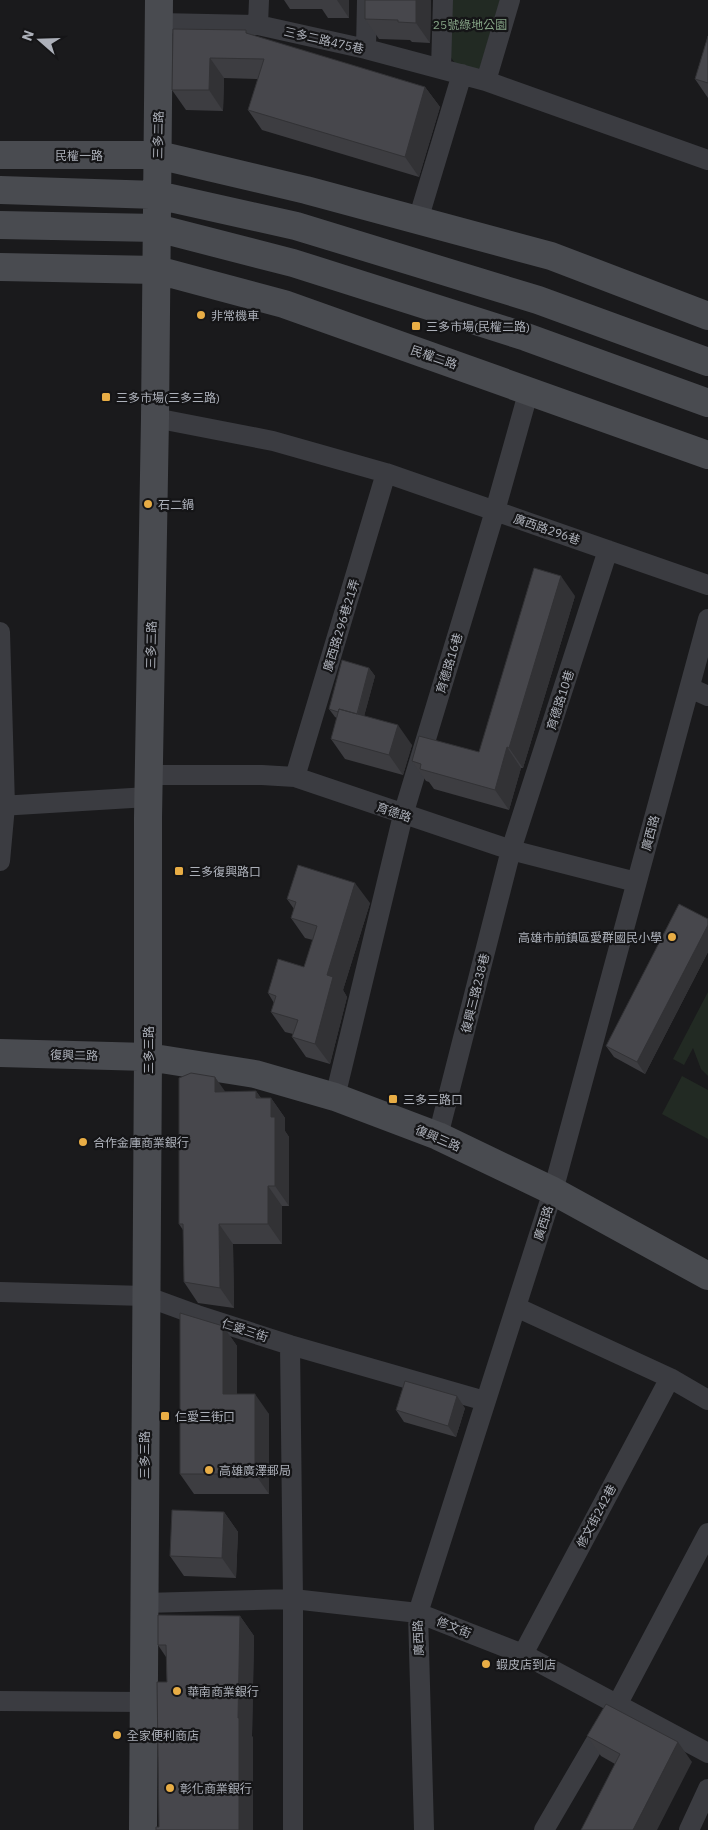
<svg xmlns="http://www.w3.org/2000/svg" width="708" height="1830" font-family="'IBM Plex Sans','Noto Sans TC',sans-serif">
<rect width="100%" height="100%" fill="#1a1a1c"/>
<path fill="#222a23" d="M 449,0 L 500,0 L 480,68 L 473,72 L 457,66 L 447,52 Z
M 708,992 L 708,1076 L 701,1069 L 693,1048 L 684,1065 L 673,1059 Z
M 682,1076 L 708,1090 L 708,1139 L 662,1114 Z"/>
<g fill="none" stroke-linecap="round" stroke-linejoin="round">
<path stroke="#3b3c41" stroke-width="20" d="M 159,23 L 258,25 L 366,49 L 486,81 L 708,160
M 258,25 L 259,0
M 366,49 L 367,0
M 441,69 L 443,0
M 486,81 L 510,0
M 418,220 L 462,74
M 155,418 L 273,441 L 386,473 L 708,585
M 0,632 L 5,806 L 0,861
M 690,688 L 708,696
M 148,775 L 262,775 L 295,777 L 511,850 L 636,882
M 295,777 L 386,473
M 0,806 L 148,797
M 335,1097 L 403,815 L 495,511 L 529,390
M 438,1136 L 511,850 L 608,550
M 0,1292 L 145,1296 L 197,1315 L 290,1345 L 485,1401
M 516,1307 L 670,1378 L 708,1400
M 290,1345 L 293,1599 L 293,1830
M 144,1603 L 293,1599 L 418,1613 L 523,1654 L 708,1753
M 523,1654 L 670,1378
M 0,1701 L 144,1702
M 424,1830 L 418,1613 L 553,1191 L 708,619
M 544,1830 L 617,1705 L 708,1533
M 689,1830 L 708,1789"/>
<path stroke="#494b50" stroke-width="28" d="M 0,155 L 158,155 L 192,163 L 306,190 L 551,256 L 708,316
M 0,190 L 157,195 L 296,226 L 538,300 L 708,362
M 0,225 L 157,228 L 293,263 L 526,337 L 708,403
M 0,267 L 157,270 L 284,304 L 708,455
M 0,1053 L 148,1057 L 255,1074 L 335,1097 L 438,1136 L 553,1191 L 708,1276
M 143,1830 L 148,1057 L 148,818 L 155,418 L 159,0"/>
</g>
<path fill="#3d3d41" d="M 284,0 L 349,0 L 349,18 L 328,18 L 322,9 L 290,9 Z
M 431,0 L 430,43 L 412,42 L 410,40 L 379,39 L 365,19 Z
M 173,29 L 246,30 L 248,34 L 425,87 L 440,107 L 419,177 L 262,130 L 248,110 L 258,79 L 224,78 L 223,111 L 186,110 L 172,90 Z
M 708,36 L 708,98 L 695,79 Z
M 575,596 L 523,768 L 521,768 L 509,810 L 434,789 L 429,782 L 426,781 L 412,761 L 479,752 Z
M 369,668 L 375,676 L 364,716 L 412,745 L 403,775 L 345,759 L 331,739 L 337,718 L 335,717 L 329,709 Z
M 287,899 L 370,903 L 343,990 L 347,997 L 330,1064 L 306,1057 L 292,1037 L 293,1034 L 285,1032 L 271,1012 L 274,1003 L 268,993 L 304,967 L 313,940 L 305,938 L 291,918 L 294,909 Z
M 708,919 L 708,952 L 645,1074 L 614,1057 L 606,1046 Z
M 256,1091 L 261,1098 L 271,1098 L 285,1118 L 285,1131 L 289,1137 L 289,1206 L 282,1206 L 282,1244 L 233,1244 L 234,1308 L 198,1303 L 184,1282 L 183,1230 L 179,1224 L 225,1092 Z
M 223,1326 L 237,1346 L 237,1394 L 269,1414 L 269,1494 L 194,1494 L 180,1474 Z
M 465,1408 L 456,1437 L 404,1422 L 396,1410 Z
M 224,1512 L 238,1532 L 236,1578 L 184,1576 L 170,1556 Z
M 240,1616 L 254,1636 L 252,1736 L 253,1738 L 159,1827 L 167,1682 L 166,1657 L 158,1645 Z
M 587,1736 L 692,1762 L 615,1764 L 601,1756 Z"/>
<path fill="#323235" d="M 337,0 L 349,0 L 349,18 Z
M 416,0 L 431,0 L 430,43 L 416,23 Z
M 210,58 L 224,78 L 223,111 L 209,90 Z
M 425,87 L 440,107 L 419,177 L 405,157 Z
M 561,576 L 575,596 L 523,768 L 509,748 Z
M 369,668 L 375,676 L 362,724 L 357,717 Z
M 398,725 L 412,745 L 403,775 L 389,755 Z
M 507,747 L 521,768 L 509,810 L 495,790 Z
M 355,883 L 370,903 L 343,990 L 347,997 L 330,1064 L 315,1044 L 327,975 Z
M 708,925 L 708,952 L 645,1074 L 637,1062 Z
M 215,1077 L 229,1097 L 215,1092 Z
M 256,1091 L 270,1112 L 256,1098 Z
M 271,1098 L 285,1118 L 285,1131 L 289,1137 L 289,1206 L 275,1186 L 271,1117 Z
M 268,1186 L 282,1206 L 282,1244 L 268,1224 Z
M 219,1224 L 233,1244 L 234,1308 L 220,1288 Z
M 223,1326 L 237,1346 L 237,1414 L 223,1394 Z
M 255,1394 L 269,1414 L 269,1494 L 255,1474 Z
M 457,1396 L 465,1408 L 456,1437 L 448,1426 Z
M 224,1512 L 238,1532 L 236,1578 L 222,1558 Z
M 240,1616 L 254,1636 L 252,1736 L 253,1738 L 253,1830 L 239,1830 L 238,1718 Z
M 678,1742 L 692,1762 L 657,1830 L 633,1830 Z"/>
<path fill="#47474c" stroke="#323235" d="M 365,0 L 416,0 L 416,23 L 398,22 L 398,20 L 365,19 Z
M 173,29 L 246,30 L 246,33 L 425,87 L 405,157 L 248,110 L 264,59 L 210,58 L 209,90 L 172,90 Z
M 708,36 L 708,83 L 695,79 Z
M 534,568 L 561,576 L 509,748 L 507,747 L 495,790 L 420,769 L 421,764 L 412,761 L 419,736 L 479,752 Z
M 342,660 L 369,668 L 357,714 L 339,709 L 338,712 L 329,709 Z
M 339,709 L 398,725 L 389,755 L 331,739 Z
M 298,865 L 355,883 L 327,975 L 333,977 L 315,1044 L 292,1037 L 298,1020 L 271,1012 L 276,996 L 268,993 L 278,959 L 304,967 L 317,926 L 291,918 L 296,902 L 287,899 Z
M 679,904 L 708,919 L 708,925 L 637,1062 L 606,1046 Z
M 191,1073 L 215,1077 L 215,1092 L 256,1091 L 256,1098 L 271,1098 L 271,1117 L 275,1117 L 275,1186 L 268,1186 L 268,1224 L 219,1224 L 220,1288 L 184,1282 L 183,1224 L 179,1224 L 179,1078 Z
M 180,1313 L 223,1326 L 223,1394 L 255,1394 L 255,1474 L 180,1474 Z
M 405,1381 L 457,1396 L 448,1426 L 396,1410 Z
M 172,1510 L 224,1512 L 222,1558 L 170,1556 Z
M 158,1615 L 240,1616 L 238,1718 L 239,1718 L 239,1830 L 156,1830 L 156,1827 L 159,1827 L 157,1682 L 167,1682 L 166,1645 L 158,1645 Z
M 606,1704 L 678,1742 L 633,1830 L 581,1830 L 620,1754 L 587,1736 Z"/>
<g fill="#e8ad45" stroke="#151517" stroke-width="2">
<circle cx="201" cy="315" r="5"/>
<rect x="411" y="321" width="10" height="10" rx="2.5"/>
<rect x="101" y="392" width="10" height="10" rx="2.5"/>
<circle cx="148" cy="504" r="5"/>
<rect x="174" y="866" width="10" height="10" rx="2.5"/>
<circle cx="672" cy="937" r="5"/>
<rect x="388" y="1094" width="10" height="10" rx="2.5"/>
<circle cx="83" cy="1142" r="5"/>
<rect x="160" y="1411" width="10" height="10" rx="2.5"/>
<circle cx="209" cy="1470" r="5"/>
<circle cx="486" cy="1664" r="5"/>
<circle cx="177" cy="1691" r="5"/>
<circle cx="117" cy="1735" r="5"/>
<circle cx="170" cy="1788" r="5"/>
</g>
<g text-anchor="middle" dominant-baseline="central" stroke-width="4.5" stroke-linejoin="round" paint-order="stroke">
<g font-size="12" fill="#85a486" stroke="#151517">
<text x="470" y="24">25號綠地公園</text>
</g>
<g font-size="12" fill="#adb1ba" stroke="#151517">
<text transform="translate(324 40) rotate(13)">三多二路475巷</text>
<text transform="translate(158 135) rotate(-89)">三多二路</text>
<text x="79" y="155">民權一路</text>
<text transform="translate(434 357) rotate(19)">民權二路</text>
<text transform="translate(547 529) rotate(19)">廣西路296巷</text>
<text transform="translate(341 625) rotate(-73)">廣西路296巷21弄</text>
<text transform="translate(151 645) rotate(-89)">三多三路</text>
<text transform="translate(449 663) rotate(-73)">育德路16巷</text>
<text transform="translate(560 700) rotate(-72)">育德路10巷</text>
<text transform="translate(394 812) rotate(19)">育德路</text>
<text transform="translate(650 833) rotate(-75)">廣西路</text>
<text transform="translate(475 993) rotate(-76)">復興三路238巷</text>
<text transform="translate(148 1050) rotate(-90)">三多三路</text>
<text transform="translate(74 1055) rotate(1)">復興二路</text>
<text transform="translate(438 1138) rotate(23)">復興三路</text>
<text transform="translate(543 1223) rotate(-72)">廣西路</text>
<text transform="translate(245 1330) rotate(18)">仁愛三街</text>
<text transform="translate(144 1455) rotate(-90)">三多三路</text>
<text transform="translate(596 1516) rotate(-62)">修文街242巷</text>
<text transform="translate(454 1627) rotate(22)">修文街</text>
<text transform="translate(418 1638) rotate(-92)">廣西路</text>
</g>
<g font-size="12" fill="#adb1ba" stroke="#151517" text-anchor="start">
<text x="211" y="315">非常機車</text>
<text x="426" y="326">三多市場(民權二路)</text>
<text x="116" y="397">三多市場(三多三路)</text>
<text x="158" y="504">石二鍋</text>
<text x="189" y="871">三多復興路口</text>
<text x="662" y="937" text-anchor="end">高雄市前鎮區愛群國民小學</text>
<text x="403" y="1099">三多三路口</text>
<text x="93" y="1142">合作金庫商業銀行</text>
<text x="175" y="1416">仁愛三街口</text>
<text x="219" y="1470">高雄廣澤郵局</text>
<text x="496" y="1664">蝦皮店到店</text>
<text x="187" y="1691">華南商業銀行</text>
<text x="127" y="1735">全家便利商店</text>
<text x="180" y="1788">彰化商業銀行</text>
</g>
</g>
<g transform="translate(40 40) rotate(290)" stroke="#151517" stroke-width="4" paint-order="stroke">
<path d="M0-4L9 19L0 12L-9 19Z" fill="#adb1ba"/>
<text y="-8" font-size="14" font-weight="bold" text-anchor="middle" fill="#adb1ba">N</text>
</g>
</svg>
